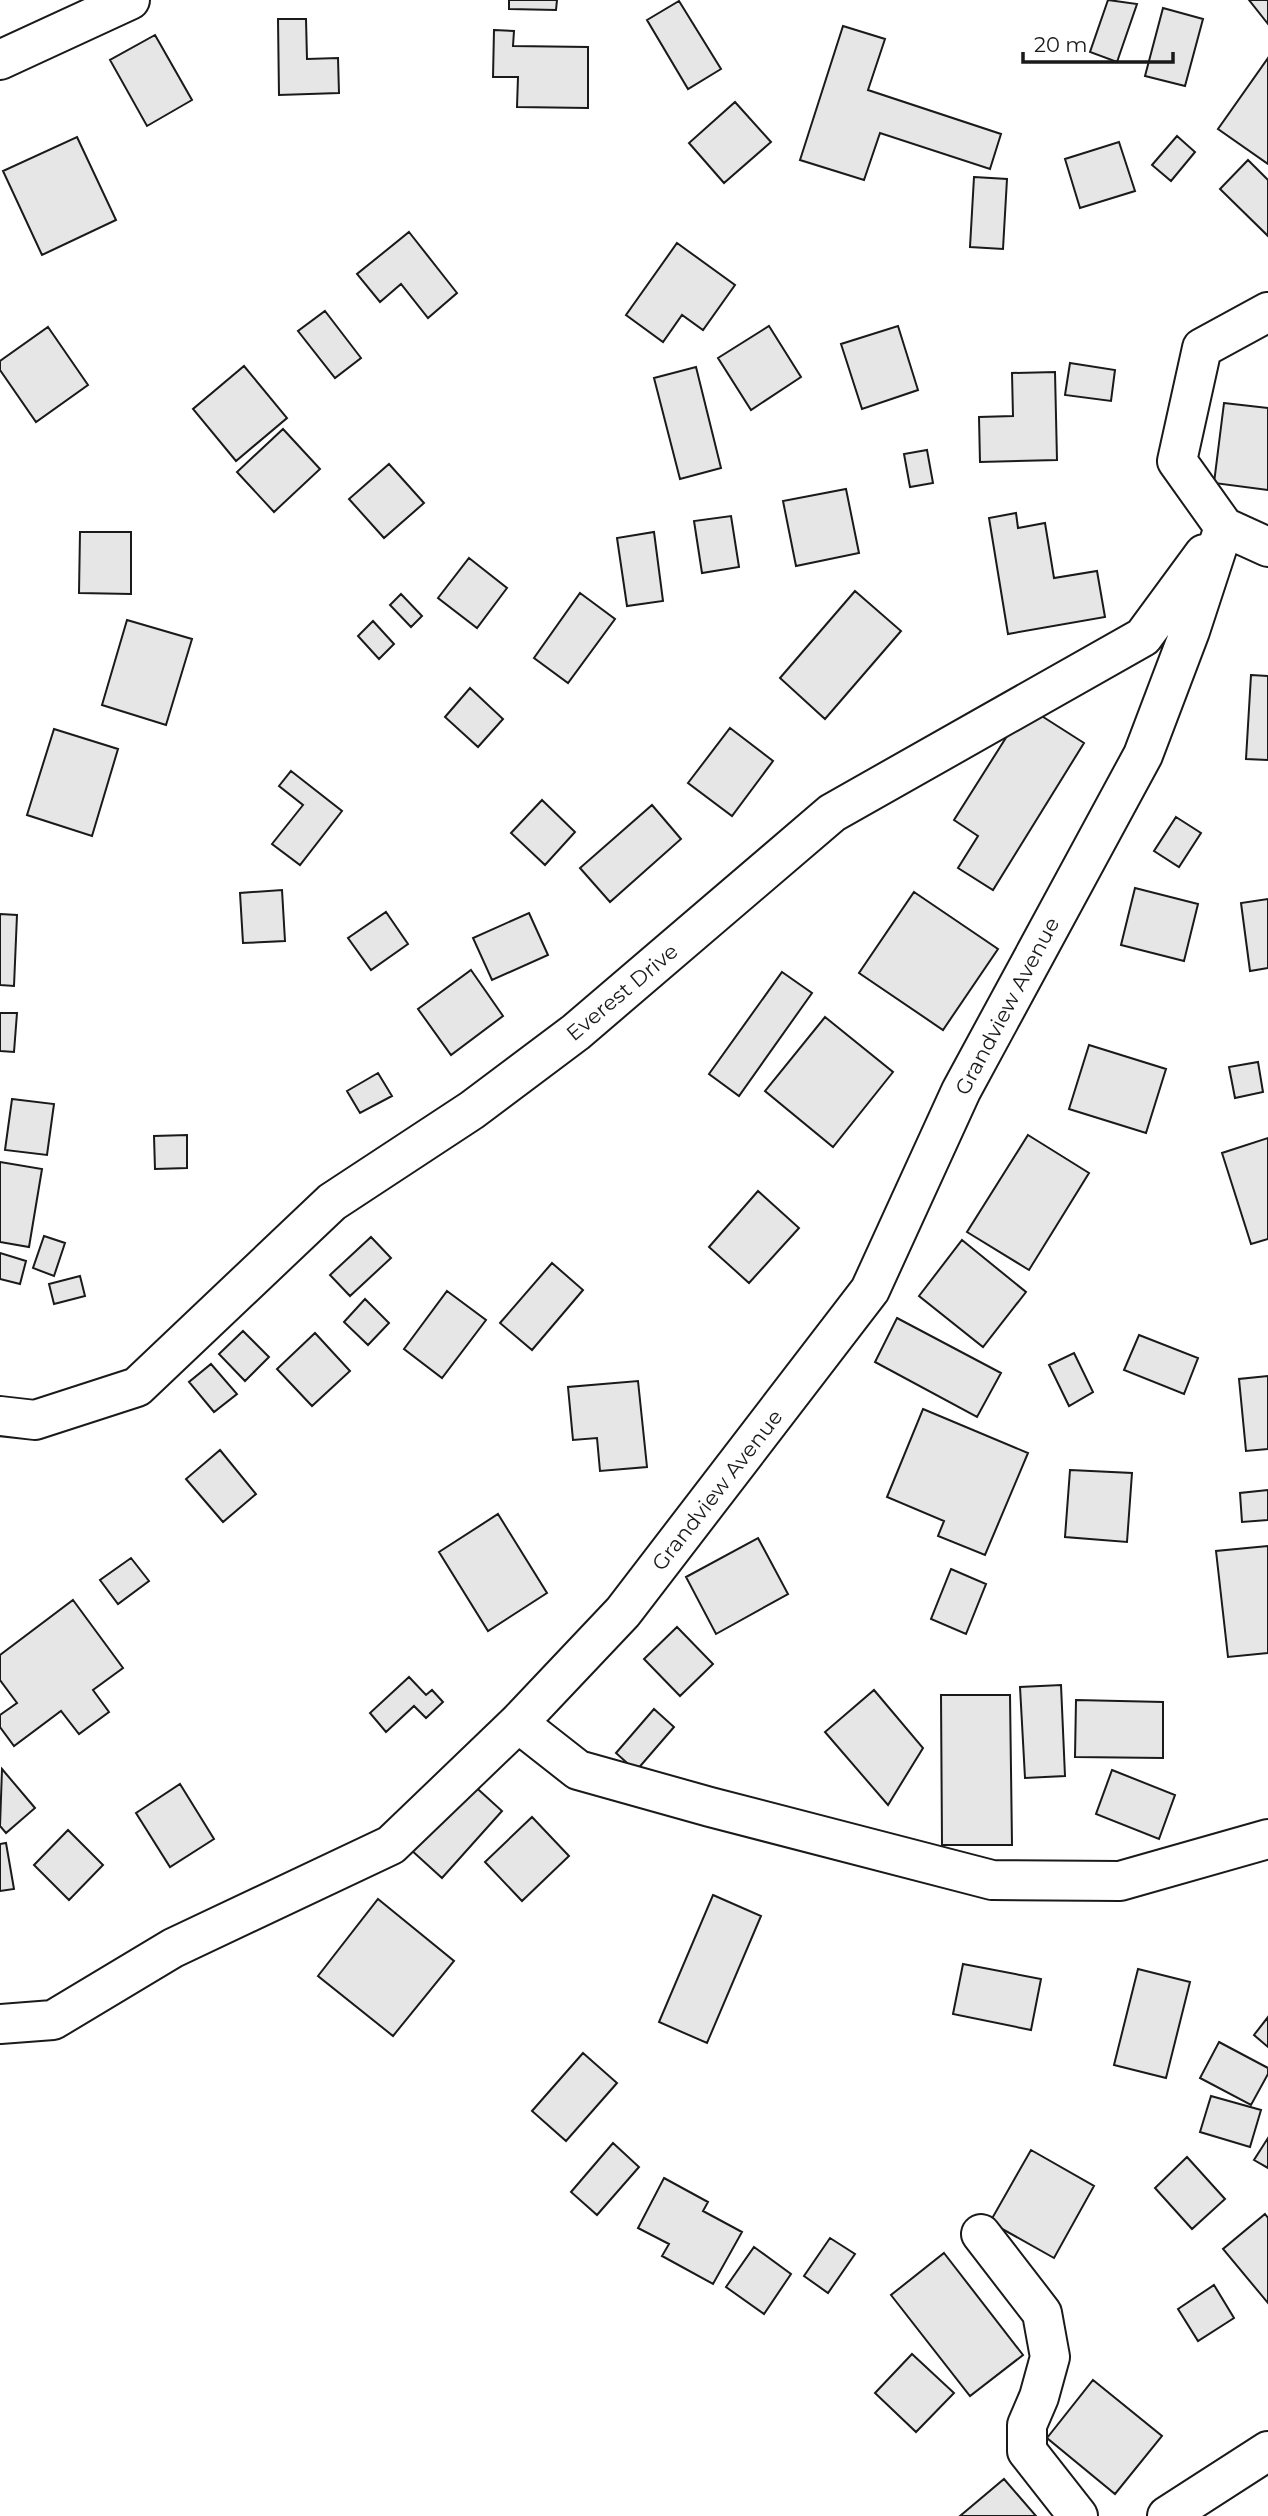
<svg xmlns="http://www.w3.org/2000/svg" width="1268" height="2516" font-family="Montserrat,sans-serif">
<rect width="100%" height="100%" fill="#fff"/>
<path fill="#e6e6e6" stroke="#1a1a1a" stroke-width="2" d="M 509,0 L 557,0 L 556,10 L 509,9 Z
M 1108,0 L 1137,4 L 1117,62 L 1090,52 Z
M 1249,0 L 1268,0 L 1268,24 Z
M 679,1 L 721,69 L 688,89 L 647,20 Z
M 1163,8 L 1203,19 L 1185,86 L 1145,76 Z
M 278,19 L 306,19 L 307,59 L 338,58 L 339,93 L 279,95 Z
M 843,26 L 885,39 L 868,90 L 1001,134 L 990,169 L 880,133 L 864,180 L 800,160 Z
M 494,30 L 514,31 L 513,46 L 588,47 L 588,108 L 517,107 L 518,77 L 493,77 Z
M 155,35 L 192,100 L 147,126 L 110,60 Z
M 1268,58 L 1268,164 L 1218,129 Z
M 735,102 L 771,142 L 724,183 L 689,143 Z
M 1177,136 L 1195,152 L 1171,181 L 1152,165 Z
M 77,137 L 116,220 L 42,255 L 3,171 Z
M 1119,142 L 1135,191 L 1080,208 L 1065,159 Z
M 1248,160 L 1268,180 L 1268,236 L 1220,189 Z
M 974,177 L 1007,179 L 1003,249 L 970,247 Z
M 409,232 L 457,293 L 428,318 L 401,284 L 380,302 L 357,274 Z
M 677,243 L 735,285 L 703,330 L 682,315 L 663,342 L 626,315 Z
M 325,311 L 361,358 L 335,378 L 298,331 Z
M 769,326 L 801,377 L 751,410 L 718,358 Z
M 898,326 L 918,390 L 862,409 L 841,344 Z
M 48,327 L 88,385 L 36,422 L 0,370 L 0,361 Z
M 1070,363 L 1115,370 L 1111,401 L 1065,395 Z
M 244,366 L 287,418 L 236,461 L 193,409 Z
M 696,367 L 721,468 L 680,479 L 654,378 Z
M 1055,372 L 1057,460 L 980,462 L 979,417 L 1013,416 L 1012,373 Z
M 1224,403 L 1268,408 L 1268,490 L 1214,483 Z
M 283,429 L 320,469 L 274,512 L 237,472 Z
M 927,450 L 933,483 L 910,487 L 904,454 Z
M 389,464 L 424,503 L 384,538 L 349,499 Z
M 846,489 L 859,553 L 796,566 L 783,501 Z
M 1016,513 L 1018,528 L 1045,523 L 1054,578 L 1097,571 L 1105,617 L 1008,634 L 989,518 Z
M 731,516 L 739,567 L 702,573 L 694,521 Z
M 80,532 L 131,532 L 131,594 L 79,593 Z
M 654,532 L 663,601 L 627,606 L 617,538 Z
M 469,558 L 507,588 L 477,628 L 438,598 Z
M 855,591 L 901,631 L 825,719 L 780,678 Z
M 580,593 L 615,619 L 568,683 L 534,658 Z
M 401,594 L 422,616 L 411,627 L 390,605 Z
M 127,620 L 192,639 L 166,725 L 102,705 Z
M 373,621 L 394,644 L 379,659 L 358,636 Z
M 1251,675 L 1268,676 L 1268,760 L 1246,759 Z
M 470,688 L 503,719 L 478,747 L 445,717 Z
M 1026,706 L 1084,743 L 993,890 L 958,868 L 978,836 L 954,820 Z
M 730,728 L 773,761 L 732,816 L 688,783 Z
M 54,729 L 118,749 L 92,836 L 27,815 Z
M 291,771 L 342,811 L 300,865 L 272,844 L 303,805 L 279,786 Z
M 542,800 L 575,832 L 545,865 L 511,833 Z
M 652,805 L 681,839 L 610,902 L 580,868 Z
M 1176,817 L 1201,833 L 1179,867 L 1154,851 Z
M 1135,888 L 1198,904 L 1184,961 L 1121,945 Z
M 282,890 L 285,941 L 243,943 L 240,893 Z
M 914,892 L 998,949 L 943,1030 L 859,973 Z
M 1268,899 L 1268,968 L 1250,971 L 1241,903 Z
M 386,912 L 408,944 L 371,970 L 348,938 Z
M 529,913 L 548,955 L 492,980 L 473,938 Z
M 0,914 L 17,915 L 14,986 L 0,985 Z
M 471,970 L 503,1016 L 451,1055 L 418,1009 Z
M 782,972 L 812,993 L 739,1096 L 709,1074 Z
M 0,1013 L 17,1013 L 14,1052 L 0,1051 Z
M 825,1017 L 893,1072 L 833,1147 L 765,1091 Z
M 1089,1045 L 1166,1069 L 1146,1133 L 1069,1109 Z
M 1258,1062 L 1263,1092 L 1235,1098 L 1229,1067 Z
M 378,1073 L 392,1096 L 360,1113 L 347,1091 Z
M 12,1099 L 54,1104 L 47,1155 L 5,1150 Z
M 187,1135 L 187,1168 L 155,1169 L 154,1136 Z
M 1028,1135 L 1089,1173 L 1029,1270 L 967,1232 Z
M 1268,1138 L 1268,1239 L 1251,1244 L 1222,1153 Z
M 0,1162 L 42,1169 L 29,1247 L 0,1242 Z
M 758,1191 L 799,1228 L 749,1283 L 709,1247 Z
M 44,1236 L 65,1243 L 54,1276 L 33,1268 Z
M 371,1237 L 391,1258 L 350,1296 L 330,1275 Z
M 962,1240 L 1026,1292 L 983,1347 L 919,1296 Z
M 0,1253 L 26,1261 L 20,1284 L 0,1279 Z
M 552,1263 L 583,1290 L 532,1350 L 500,1323 Z
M 80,1276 L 85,1296 L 54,1304 L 49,1284 Z
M 447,1291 L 486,1320 L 442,1378 L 404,1349 Z
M 365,1299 L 389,1323 L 368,1345 L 344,1322 Z
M 897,1318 L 1001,1373 L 977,1417 L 875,1362 Z
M 243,1331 L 269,1357 L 245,1381 L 219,1354 Z
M 315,1333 L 350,1371 L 312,1406 L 277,1369 Z
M 1139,1335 L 1198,1358 L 1184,1394 L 1124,1370 Z
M 1074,1353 L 1093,1392 L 1069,1406 L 1049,1365 Z
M 211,1364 L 237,1394 L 214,1412 L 189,1382 Z
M 1268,1376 L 1268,1449 L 1246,1451 L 1239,1379 Z
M 638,1381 L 647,1467 L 600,1471 L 597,1438 L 573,1440 L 568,1387 Z
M 923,1409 L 1028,1453 L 985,1555 L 938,1536 L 944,1521 L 887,1497 Z
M 220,1450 L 256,1494 L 223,1522 L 186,1479 Z
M 1070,1470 L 1132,1473 L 1127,1542 L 1065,1537 Z
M 1268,1490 L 1268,1520 L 1242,1522 L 1240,1493 Z
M 498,1514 L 547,1593 L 488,1631 L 439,1552 Z
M 758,1538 L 788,1594 L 716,1634 L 686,1577 Z
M 1268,1546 L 1268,1653 L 1228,1657 L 1216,1551 Z
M 131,1558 L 149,1581 L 118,1604 L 100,1580 Z
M 951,1569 L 986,1584 L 966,1634 L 931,1619 Z
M 73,1600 L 123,1668 L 93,1690 L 109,1712 L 79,1734 L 61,1711 L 14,1746 L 0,1727 L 0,1715 L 17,1703 L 0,1680 L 0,1655 Z
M 677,1627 L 713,1664 L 680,1696 L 644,1659 Z
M 409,1677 L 426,1695 L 432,1690 L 443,1702 L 426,1718 L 414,1706 L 386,1732 L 370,1713 Z
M 1061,1685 L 1065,1776 L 1025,1778 L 1020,1687 Z
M 874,1690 L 923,1748 L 888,1805 L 825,1732 Z
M 941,1695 L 1010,1695 L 1012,1845 L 942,1845 Z
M 1076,1700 L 1163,1702 L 1163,1758 L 1075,1757 Z
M 654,1709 L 674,1727 L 636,1771 L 616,1753 Z
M 2,1769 L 35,1808 L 6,1833 L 0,1826 Z
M 1112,1770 L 1175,1795 L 1159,1839 L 1096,1814 Z
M 469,1781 L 502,1811 L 442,1878 L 410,1849 Z
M 180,1784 L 214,1839 L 170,1867 L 136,1813 Z
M 532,1817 L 569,1856 L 522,1901 L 485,1862 Z
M 68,1830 L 103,1865 L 69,1900 L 34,1865 Z
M 6,1843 L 14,1889 L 0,1891 L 0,1844 Z
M 713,1895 L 761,1916 L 707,2043 L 659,2022 Z
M 378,1899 L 454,1961 L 393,2036 L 318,1976 Z
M 963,1964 L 1041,1979 L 1031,2030 L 953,2014 Z
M 1138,1969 L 1190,1982 L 1166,2078 L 1114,2065 Z
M 1268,2017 L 1268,2047 L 1254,2035 Z
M 1219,2042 L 1268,2068 L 1268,2074 L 1251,2105 L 1200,2078 Z
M 583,2053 L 617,2083 L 566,2141 L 532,2111 Z
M 1211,2096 L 1261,2110 L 1250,2147 L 1200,2132 Z
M 1268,2138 L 1268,2168 L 1254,2160 Z
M 613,2143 L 639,2167 L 597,2215 L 571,2192 Z
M 1031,2150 L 1094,2186 L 1054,2258 L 990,2222 Z
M 1187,2157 L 1225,2199 L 1192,2229 L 1155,2188 Z
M 664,2178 L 708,2202 L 703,2211 L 742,2232 L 713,2284 L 662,2256 L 669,2244 L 638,2228 Z
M 1265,2214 L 1268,2218 L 1268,2303 L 1223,2249 Z
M 830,2238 L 855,2254 L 828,2293 L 804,2276 Z
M 754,2247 L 791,2274 L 764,2314 L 726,2287 Z
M 944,2253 L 1023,2355 L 970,2396 L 891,2295 Z
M 1214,2285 L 1234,2318 L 1198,2341 L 1178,2309 Z
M 912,2354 L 954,2393 L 916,2432 L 875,2393 Z
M 1093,2380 L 1162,2436 L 1115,2494 L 1047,2438 Z
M 1004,2479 L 1036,2516 L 960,2516 Z"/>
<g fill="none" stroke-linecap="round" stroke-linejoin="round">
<defs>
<path id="street" d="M 0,60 L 130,0
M 1268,312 L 1202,348 L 1177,461 L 1224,527 L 1268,547
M 1224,527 L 1190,631 L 1143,755 L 961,1091 L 870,1290 L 623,1612 L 518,1723 L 578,1770 L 710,1807 L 992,1880 L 1120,1881 L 1268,1839
M 0,1416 L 35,1420 L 137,1387 L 332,1202 L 472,1110 L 576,1032 L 832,813 L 1143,637 L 1204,554
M 0,2024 L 53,2020 L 173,1948 L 391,1845 L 518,1723
M 981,2234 L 1042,2313 L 1050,2357 L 1039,2397 L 1027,2425 L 1027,2451 L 1078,2516
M 1167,2516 L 1268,2451"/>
</defs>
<use href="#street" stroke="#1a1a1a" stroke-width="42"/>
<use href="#street" stroke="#fff" stroke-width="38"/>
</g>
<g text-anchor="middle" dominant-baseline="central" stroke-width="5" stroke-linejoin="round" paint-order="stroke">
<g font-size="21" fill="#1a1a1a" stroke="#fff">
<text transform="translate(622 992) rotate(-40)">Everest Drive</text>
<text transform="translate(1007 1006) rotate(-62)">Grandview Avenue</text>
<text transform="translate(717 1490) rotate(-52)">Grandview Avenue</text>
</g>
</g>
<path d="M1023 52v10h150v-10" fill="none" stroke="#1a1a1a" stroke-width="3.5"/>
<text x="1034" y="52" font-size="21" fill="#1a1a1a" stroke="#ffffff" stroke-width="5" paint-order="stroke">20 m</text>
</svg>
